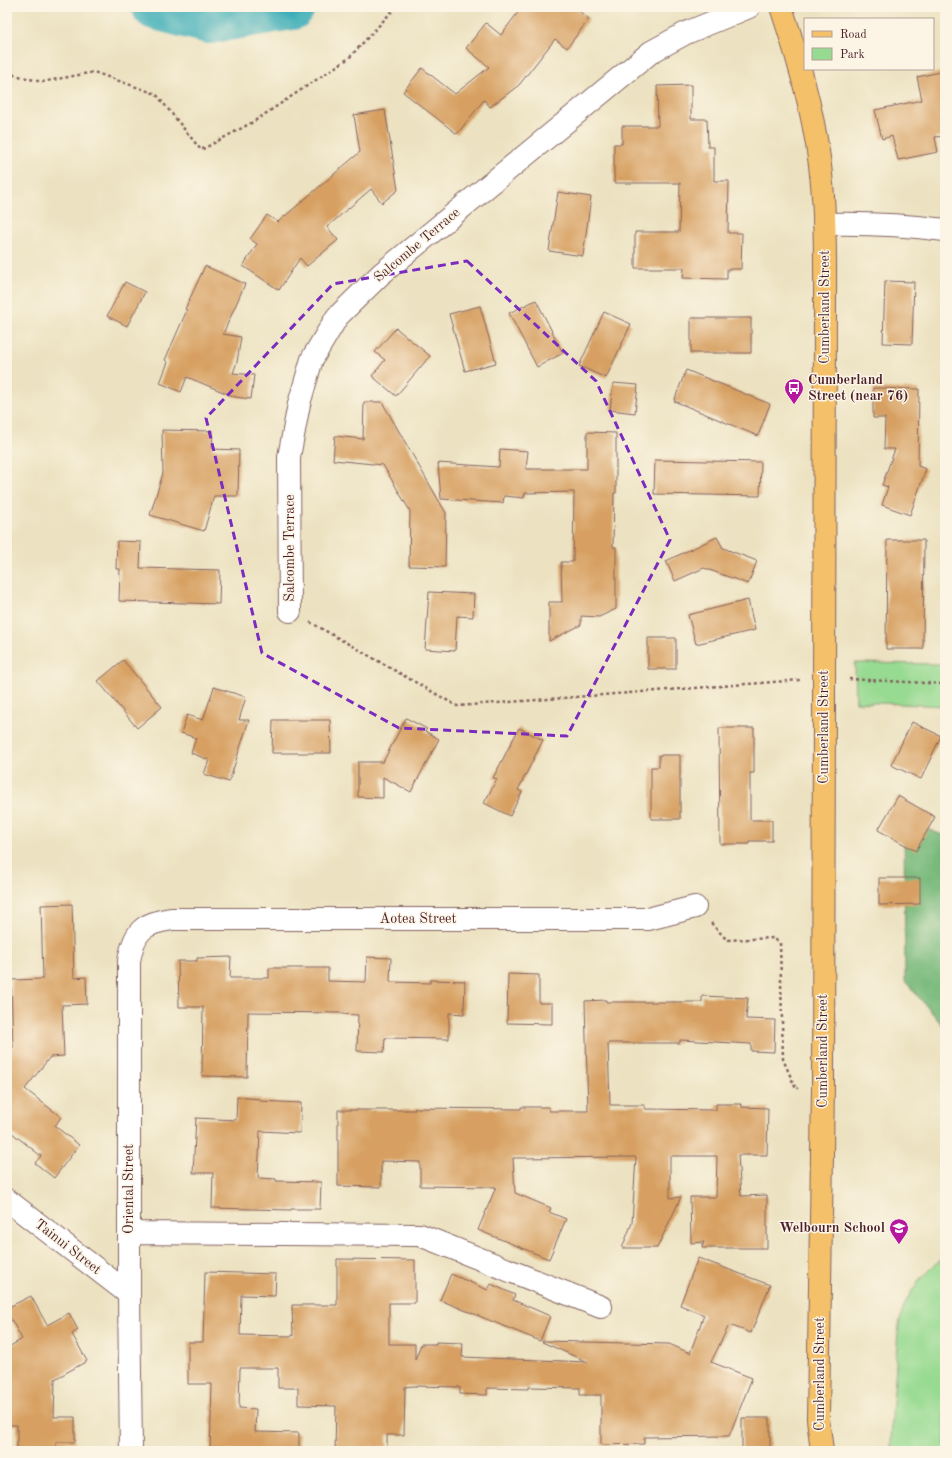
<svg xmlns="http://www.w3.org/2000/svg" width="952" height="1458" font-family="'Old Standard TT',serif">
<rect width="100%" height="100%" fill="#fcf5e5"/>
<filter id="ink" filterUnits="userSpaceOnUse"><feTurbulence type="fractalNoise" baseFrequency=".025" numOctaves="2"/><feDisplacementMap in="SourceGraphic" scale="8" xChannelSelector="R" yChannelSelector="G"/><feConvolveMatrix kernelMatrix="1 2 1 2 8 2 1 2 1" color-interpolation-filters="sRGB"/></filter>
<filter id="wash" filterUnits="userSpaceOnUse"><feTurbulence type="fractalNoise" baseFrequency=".012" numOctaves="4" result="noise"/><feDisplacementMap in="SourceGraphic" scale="16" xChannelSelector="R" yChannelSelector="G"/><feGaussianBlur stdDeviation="0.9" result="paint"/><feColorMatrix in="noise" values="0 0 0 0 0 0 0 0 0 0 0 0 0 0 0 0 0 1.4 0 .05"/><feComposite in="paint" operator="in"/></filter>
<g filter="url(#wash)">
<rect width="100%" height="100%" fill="#ece2c1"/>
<path fill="#97da91" stroke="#707c5e" d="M 855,663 L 945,664 L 945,706 L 856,702 Z
M 945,1257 L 945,1451 L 891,1451 C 891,1427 893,1402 895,1378 C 897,1359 896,1339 900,1320 C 905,1295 924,1271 945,1257 Z"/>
<path fill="#79ba7b" stroke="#626c53" d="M 904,820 L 945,836 L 945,1028 L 905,981 Z"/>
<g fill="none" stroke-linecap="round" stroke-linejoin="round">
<path stroke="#3daeb8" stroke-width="46" d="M 155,7 L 209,21 L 292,7"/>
</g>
<g id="blocks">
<path fill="#d7a062" d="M 522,7 L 574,7 L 589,19 L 567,48 L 555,39 L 519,85 L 490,107 L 484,100 L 457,134 L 403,92 L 422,68 L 455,94 L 489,67 L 466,48 L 486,23 L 501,35 Z
M 945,71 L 945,136 L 935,137 L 938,152 L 898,160 L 892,136 L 882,139 L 875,110 L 922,100 L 917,77 Z
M 691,85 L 691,119 L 707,119 L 708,147 L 714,147 L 714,181 L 729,181 L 728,233 L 742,233 L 741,269 L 727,269 L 727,279 L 683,278 L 684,268 L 635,268 L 635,232 L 679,232 L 680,183 L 614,183 L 614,144 L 622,144 L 622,126 L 658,126 L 657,86 Z
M 385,110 L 398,190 L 382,203 L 371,189 L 327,227 L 338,240 L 307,266 L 300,258 L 279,290 L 243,266 L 257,244 L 250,239 L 267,215 L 278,222 L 360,152 L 354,115 Z
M 558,192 L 591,197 L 583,256 L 549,251 Z
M 205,266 L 245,284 L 223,334 L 241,337 L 237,362 L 233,373 L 254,375 L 251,399 L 235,397 L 187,377 L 181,392 L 160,383 L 168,362 L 165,360 L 187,310 L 185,309 Z
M 885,281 L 914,282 L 912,344 L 883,343 Z
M 125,282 L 145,292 L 127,326 L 107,316 Z
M 536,300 L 563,353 L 537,367 L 509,313 Z
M 480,306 L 496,363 L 465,371 L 449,314 Z
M 604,312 L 631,324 L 606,378 L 579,366 Z
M 691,318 L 751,318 L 751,353 L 691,353 Z
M 396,328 L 430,356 L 396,396 L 372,376 L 385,360 L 375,352 Z
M 686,370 L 770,404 L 758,436 L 674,401 Z
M 613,383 L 638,385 L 635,413 L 610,410 Z
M 873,388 L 919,389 L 918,466 L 926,469 L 910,515 L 882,505 L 888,487 L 882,485 L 895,449 L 884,449 L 885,418 L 873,418 Z
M 364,402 L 382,402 L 446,513 L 445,567 L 409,566 L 410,511 L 383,465 L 333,460 L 335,436 L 363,439 Z
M 162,430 L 213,431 L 212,449 L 239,450 L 238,496 L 214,496 L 204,531 L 150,515 L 163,473 Z
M 587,432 L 616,433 L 616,493 L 614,493 L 613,547 L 616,547 L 616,609 L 599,617 L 581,616 L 581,625 L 549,641 L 549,602 L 562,602 L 561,562 L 573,562 L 574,492 L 525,493 L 524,498 L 504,496 L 503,503 L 441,499 L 438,463 L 499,467 L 500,449 L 528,451 L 526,469 L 587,469 Z
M 655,460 L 761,462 L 760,496 L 654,494 Z
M 717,537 L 723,548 L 757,561 L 748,584 L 704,568 L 675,581 L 666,561 Z
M 887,540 L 924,540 L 923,649 L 886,649 Z
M 117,541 L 141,542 L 140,568 L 220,570 L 219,604 L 119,601 L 120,569 L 116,569 Z
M 429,592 L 474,594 L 473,617 L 457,616 L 455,651 L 425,649 Z
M 748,600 L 755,630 L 696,644 L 688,615 Z
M 648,638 L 676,638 L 676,669 L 648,669 Z
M 123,660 L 162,707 L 137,728 L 98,681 Z
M 214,687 L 246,697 L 239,720 L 249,720 L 229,782 L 204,774 L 209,760 L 191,753 L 196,738 L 181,733 L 187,715 L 203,720 Z
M 406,718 L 427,729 L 425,731 L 439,739 L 411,792 L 383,777 L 383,798 L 358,797 L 358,762 L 383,762 Z
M 273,720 L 330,720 L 331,753 L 272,753 Z
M 912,722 L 941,736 L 921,779 L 891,765 Z
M 519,728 L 543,740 L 518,790 L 522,792 L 510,816 L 484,803 L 497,779 L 493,778 Z
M 719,728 L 754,728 L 754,773 L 750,773 L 750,820 L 772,820 L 772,841 L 749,841 L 749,844 L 720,844 Z
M 659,755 L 680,755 L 680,819 L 651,819 L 651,767 L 659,767 Z
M 898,796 L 935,817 L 916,851 L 878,830 Z
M 879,878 L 920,878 L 920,904 L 879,905 Z
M 72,904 L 74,978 L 86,977 L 87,1004 L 62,1005 L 64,1056 L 50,1057 L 25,1089 L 61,1117 L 55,1126 L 79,1145 L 54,1178 L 35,1163 L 41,1156 L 7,1129 L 7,1043 L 13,1048 L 11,980 L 43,979 L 41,905 Z
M 231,957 L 230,978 L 269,978 L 269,968 L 328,968 L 328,981 L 366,982 L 367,957 L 391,958 L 390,982 L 430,983 L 430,980 L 465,981 L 464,1014 L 449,1013 L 449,1039 L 385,1038 L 384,1052 L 357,1051 L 358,1015 L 342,1014 L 342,1013 L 248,1012 L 247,1077 L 202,1076 L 203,1007 L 179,1007 L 178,961 L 197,961 L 197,958 Z
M 508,974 L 539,975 L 539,1003 L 552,1003 L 552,1024 L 507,1023 Z
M 702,996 L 748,998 L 746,1019 L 775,1020 L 774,1052 L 751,1051 L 751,1044 L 680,1040 L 680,1043 L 608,1043 L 610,1105 L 645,1105 L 645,1109 L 716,1110 L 716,1104 L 741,1104 L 742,1107 L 768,1108 L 767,1155 L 738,1155 L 741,1196 L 767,1195 L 767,1248 L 702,1248 L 704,1242 L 691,1243 L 690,1197 L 716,1197 L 717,1156 L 670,1156 L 670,1198 L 681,1197 L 657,1248 L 622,1248 L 632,1223 L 636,1157 L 513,1158 L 515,1193 L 551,1208 L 549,1212 L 566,1219 L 549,1259 L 478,1230 L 496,1187 L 420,1186 L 420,1162 L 381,1161 L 381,1187 L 338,1186 L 338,1110 L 415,1110 L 415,1108 L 521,1109 L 521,1107 L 549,1107 L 549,1111 L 588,1111 L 585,1001 L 606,1000 L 606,1002 L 702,1002 Z
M 237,1097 L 260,1099 L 260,1101 L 301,1103 L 300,1133 L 260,1131 L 258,1178 L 276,1179 L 276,1181 L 321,1182 L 320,1209 L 291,1209 L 291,1210 L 212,1208 L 213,1173 L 193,1173 L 196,1118 L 236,1120 Z
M 698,1258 L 770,1285 L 751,1333 L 729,1325 L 711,1362 L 752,1378 L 729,1436 L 644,1437 L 644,1444 L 601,1445 L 601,1395 L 580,1395 L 580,1388 L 529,1387 L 529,1389 L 487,1388 L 487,1395 L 460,1394 L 460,1387 L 413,1386 L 405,1387 L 404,1435 L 387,1435 L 387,1447 L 371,1447 L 371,1451 L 335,1451 L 336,1406 L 298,1405 L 298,1388 L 278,1388 L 278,1368 L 240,1368 L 239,1408 L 256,1409 L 255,1432 L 299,1433 L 299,1451 L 210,1451 L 212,1384 L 188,1384 L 188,1342 L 203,1342 L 205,1272 L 276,1274 L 275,1296 L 241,1295 L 240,1335 L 293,1336 L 292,1305 L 337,1305 L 337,1259 L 415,1260 L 415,1303 L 389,1303 L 389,1344 L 415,1344 L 415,1360 L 421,1344 L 436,1344 L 436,1342 L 463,1343 L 462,1357 L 588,1362 L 542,1342 L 542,1341 L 669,1344 L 690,1353 L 704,1315 L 680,1305 Z
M 451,1274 L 488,1290 L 491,1284 L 515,1295 L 513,1300 L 550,1316 L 540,1341 L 440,1300 Z
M 31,1296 L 47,1325 L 69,1313 L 78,1330 L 72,1334 L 87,1361 L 55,1379 L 54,1417 L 75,1417 L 75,1442 L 56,1442 L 56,1451 L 17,1451 L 17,1425 L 7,1425 L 7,1348 L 22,1339 L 7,1312 L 7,1308 Z
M 742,1418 L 770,1418 L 770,1451 L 742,1451 Z"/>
</g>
</g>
<g filter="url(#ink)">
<use href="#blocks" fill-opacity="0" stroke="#836360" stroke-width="1"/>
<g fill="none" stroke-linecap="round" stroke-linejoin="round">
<defs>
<path id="minor" d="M 824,224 C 864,223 905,225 945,230
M 290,611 L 289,457 L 299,404 L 312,359 L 337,317 L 381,274 L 651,52 L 686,33 L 749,7
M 7,1200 L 129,1294
M 129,1233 L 420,1235 L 601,1307
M 131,1451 L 129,1294 L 129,961 C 134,932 142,923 172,919 L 648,919 L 695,907"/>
<path id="major" d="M 781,7 C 800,63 817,125 822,184 C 826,226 825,268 825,309 L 823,1087 L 818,1419 L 822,1451"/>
</defs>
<use href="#minor" stroke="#836360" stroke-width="24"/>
<use href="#major" stroke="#836360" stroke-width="24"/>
<path stroke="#836360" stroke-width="2.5" stroke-dasharray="3 3" stroke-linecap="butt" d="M 7,73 L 42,82 L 94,72 L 156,94 L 201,150 L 253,122 L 349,58 L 396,7
M 310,622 L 457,706 L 800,680
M 849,679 L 945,684
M 711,923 L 727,940 L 773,938 L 780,943 L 783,1059 L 796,1089 L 798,1088"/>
<use href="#minor" stroke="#fff" stroke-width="22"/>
<use href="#major" stroke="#f4c16a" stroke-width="22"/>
</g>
</g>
<path fill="none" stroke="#7b2cbf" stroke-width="3" stroke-dasharray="8 5" stroke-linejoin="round" d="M 467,261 L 596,381 L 670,540 L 567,736 L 399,728 L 262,653 L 206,418 L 333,284 Z"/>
<defs>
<symbol id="bus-pin" viewBox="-11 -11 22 30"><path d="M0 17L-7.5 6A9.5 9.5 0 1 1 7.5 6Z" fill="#b5179e" stroke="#fcf5e5"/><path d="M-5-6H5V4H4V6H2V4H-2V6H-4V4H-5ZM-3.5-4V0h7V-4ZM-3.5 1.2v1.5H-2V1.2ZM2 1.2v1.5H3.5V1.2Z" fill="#fff"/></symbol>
<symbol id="school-pin" viewBox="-11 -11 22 30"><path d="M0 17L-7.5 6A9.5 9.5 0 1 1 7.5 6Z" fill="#b5179e" stroke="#fcf5e5"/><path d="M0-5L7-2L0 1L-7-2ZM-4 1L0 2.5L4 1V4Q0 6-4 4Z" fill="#fff"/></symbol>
</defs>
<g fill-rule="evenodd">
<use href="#bus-pin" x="783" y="377" width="22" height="30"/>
<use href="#school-pin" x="888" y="1217" width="22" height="30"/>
</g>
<g text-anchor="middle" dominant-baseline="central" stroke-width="3" stroke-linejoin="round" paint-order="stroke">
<g font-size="14" fill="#4a1f2b" stroke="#fcf5e5">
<text transform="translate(417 245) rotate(-40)">Salcombe Terrace</text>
<text transform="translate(825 307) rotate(-90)">Cumberland Street</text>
<text transform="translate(290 548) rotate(-90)">Salcombe Terrace</text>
<text transform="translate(824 727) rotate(-90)">Cumberland Street</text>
<text x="418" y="919">Aotea Street</text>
<text transform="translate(823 1051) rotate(-90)">Cumberland Street</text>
<text transform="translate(129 1189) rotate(-90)">Oriental Street</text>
<text transform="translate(68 1247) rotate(38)">Tainui Street</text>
<text transform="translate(820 1374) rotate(-90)">Cumberland Street</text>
</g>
<g font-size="14" font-weight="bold" fill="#4a1f2b" stroke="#fcf5e5" text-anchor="start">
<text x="808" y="380">Cumberland<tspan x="808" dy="16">Street (near 76)</tspan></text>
<text x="885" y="1228" text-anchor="end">Welbourn School</text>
</g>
</g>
<rect width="952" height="1458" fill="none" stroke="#fcf5e5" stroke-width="24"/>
<rect x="804" y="18" width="130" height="52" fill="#fcf5e5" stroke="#b59f9b"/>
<rect x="812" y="31" width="20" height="6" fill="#f4c16a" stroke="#b59f9b"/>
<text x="840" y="38" font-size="12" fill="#4a1f2b">Road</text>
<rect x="812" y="48" width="20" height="12" fill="#97da91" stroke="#b59f9b"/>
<text x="840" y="58" font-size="12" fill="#4a1f2b">Park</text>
</svg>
